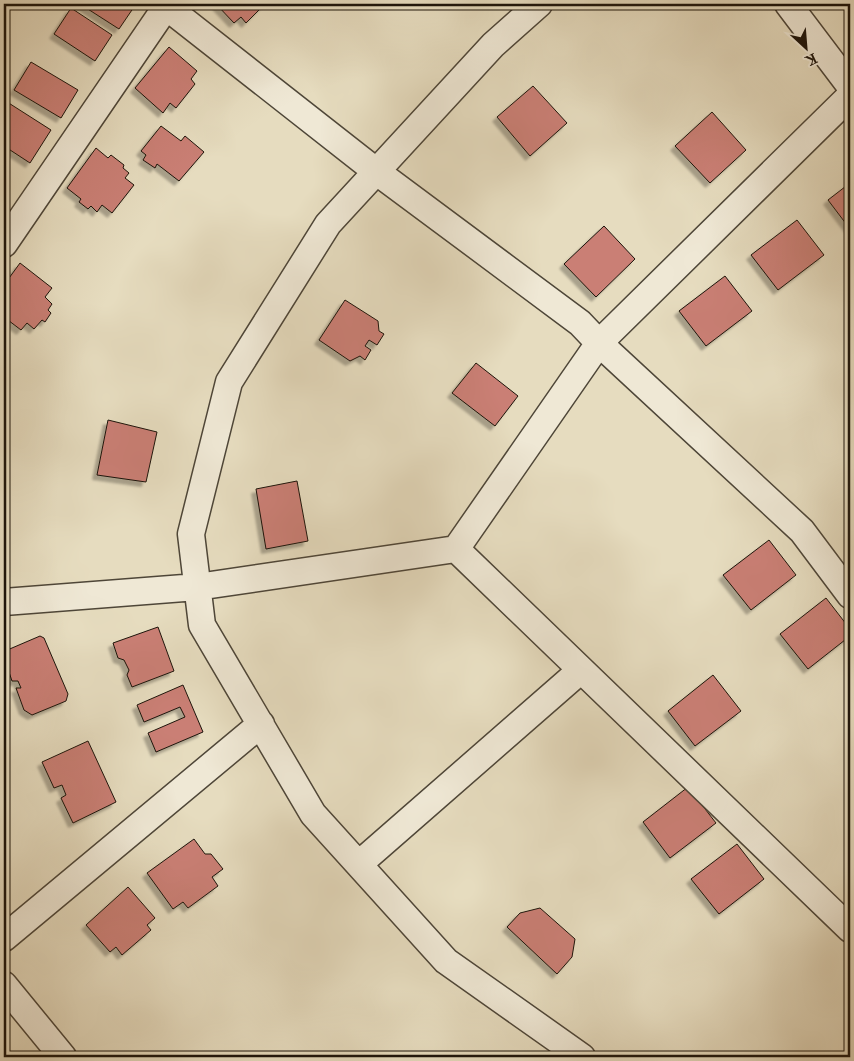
<svg xmlns="http://www.w3.org/2000/svg" width="854" height="1061" font-family="'IM FELL French Canon',serif">
<defs>
<filter id="shadow"><feDropShadow dx="-4.5" dy="4.5" stdDeviation="1" flood-color="#0004"/></filter>
</defs>
<rect width="100%" height="100%" fill="#e6dcbf"/>
<filter id="stains"><feTurbulence type="fractalNoise" baseFrequency=".004" numOctaves="4"/><feColorMatrix values="0 0 0 0 .2 0 0 0 0 .09 0 0 0 0 .02 0 0 0 .5 -.17"/></filter>
<radialGradient id="worn" r=".72"><stop offset=".6" stop-color="#630" stop-opacity="0"/><stop offset="1" stop-color="#630" stop-opacity=".3"/></radialGradient>
<path fill="#ca7f75" stroke="#1c140b" filter="url(#shadow)" d="M 80,4 L 136,4 L 119,29 Z
M 216,4 L 265,4 L 246,23 L 241,17 L 234,23 Z
M 71,8 L 112,35 L 95,61 L 54,34 Z
M 169,47 L 197,71 L 191,79 L 195,84 L 176,108 L 170,103 L 163,113 L 135,88 Z
M 31,62 L 78,90 L 61,118 L 14,90 Z
M 533,86 L 567,123 L 530,156 L 497,117 Z
M 4,100 L 51,130 L 30,163 L 4,146 Z
M 712,112 L 746,150 L 710,183 L 675,146 Z
M 161,126 L 181,141 L 185,136 L 204,152 L 179,181 L 157,164 L 155,168 L 143,160 L 146,155 L 141,151 Z
M 96,148 L 108,158 L 111,155 L 124,165 L 123,168 L 129,173 L 125,178 L 134,185 L 112,213 L 102,205 L 97,212 L 91,206 L 88,209 L 79,202 L 81,199 L 67,188 Z
M 850,183 L 850,229 L 828,200 Z
M 797,220 L 824,255 L 778,290 L 751,255 Z
M 604,226 L 635,259 L 596,297 L 564,264 Z
M 20,263 L 52,288 L 45,297 L 52,304 L 48,310 L 51,313 L 45,322 L 42,320 L 34,329 L 27,323 L 21,330 L 4,317 L 4,285 Z
M 725,276 L 752,311 L 706,346 L 679,311 Z
M 345,300 L 378,321 L 379,331 L 384,334 L 377,345 L 369,340 L 365,346 L 371,350 L 365,360 L 360,356 L 350,361 L 319,340 Z
M 476,363 L 518,396 L 495,426 L 452,393 Z
M 108,420 L 157,432 L 146,482 L 97,475 Z
M 297,481 L 308,541 L 266,549 L 256,489 Z
M 769,540 L 796,575 L 751,610 L 723,575 Z
M 826,598 L 850,629 L 850,636 L 808,669 L 780,634 Z
M 158,627 L 174,671 L 132,687 L 127,675 L 129,670 L 124,660 L 118,658 L 113,643 Z
M 40,636 L 44,638 L 68,694 L 66,701 L 32,715 L 24,710 L 16,688 L 21,688 L 18,681 L 12,681 L 4,657 L 5,651 Z
M 713,675 L 741,711 L 695,746 L 668,711 Z
M 183,685 L 203,732 L 156,752 L 148,733 L 185,717 L 180,707 L 144,722 L 137,705 Z
M 88,741 L 116,802 L 73,823 L 61,798 L 66,795 L 62,785 L 54,788 L 42,762 Z
M 688,787 L 716,823 L 670,858 L 643,822 Z
M 194,839 L 205,854 L 211,854 L 223,869 L 212,877 L 218,886 L 188,908 L 183,902 L 173,909 L 147,873 Z
M 737,844 L 764,879 L 719,914 L 691,879 Z
M 128,887 L 155,918 L 147,925 L 151,930 L 122,955 L 116,947 L 110,952 L 86,925 Z
M 540,908 L 575,939 L 572,957 L 557,974 L 507,927 L 520,913 Z"/>
<g fill="none" stroke-linecap="round" stroke-linejoin="round">
<defs>
<path id="minor" d="M 539,4 L 493,45 L 328,224 L 229,382 L 191,534 L 202,625 L 313,814 L 446,961 L 582,1057
M 788,4 L 850,86
M 850,96 L 599,343 L 802,531 L 850,595
M 4,244 L 168,4
M 456,549 L 850,929
M 4,602 L 197,587 L 456,549 L 599,343 L 580,323 L 377,172 L 163,4
M 359,864 L 581,670
M 4,938 L 261,724
M 4,985 L 63,1057"/>
</defs>
<use href="#minor" stroke="#4e4638" stroke-width="29"/>
<use href="#minor" stroke="#efe8d5" stroke-width="26"/>
</g>
<rect width="854" height="1061" fill="none" stroke="#e6dcbf" stroke-width="20"/>
<rect x="5" y="5" width="844" height="1051" fill="none" stroke="#1c140b" stroke-width="2.5"/>
<rect x="10" y="10" width="834" height="1041" fill="none" stroke="#1c140b"/>
<g transform="translate(806 48) rotate(154)" stroke="#efe8d5" stroke-width="4" paint-order="stroke">
<path d="M0-4L9 19L0 12L-9 19Z" fill="#1c140b"/>
<text y="-8" font-size="14" font-weight="bold" text-anchor="middle" fill="#1c140b">K</text>
</g>
<rect width="100%" height="100%" filter="url(#stains)"/>
<rect width="100%" height="100%" fill="url(#worn)"/>
</svg>
